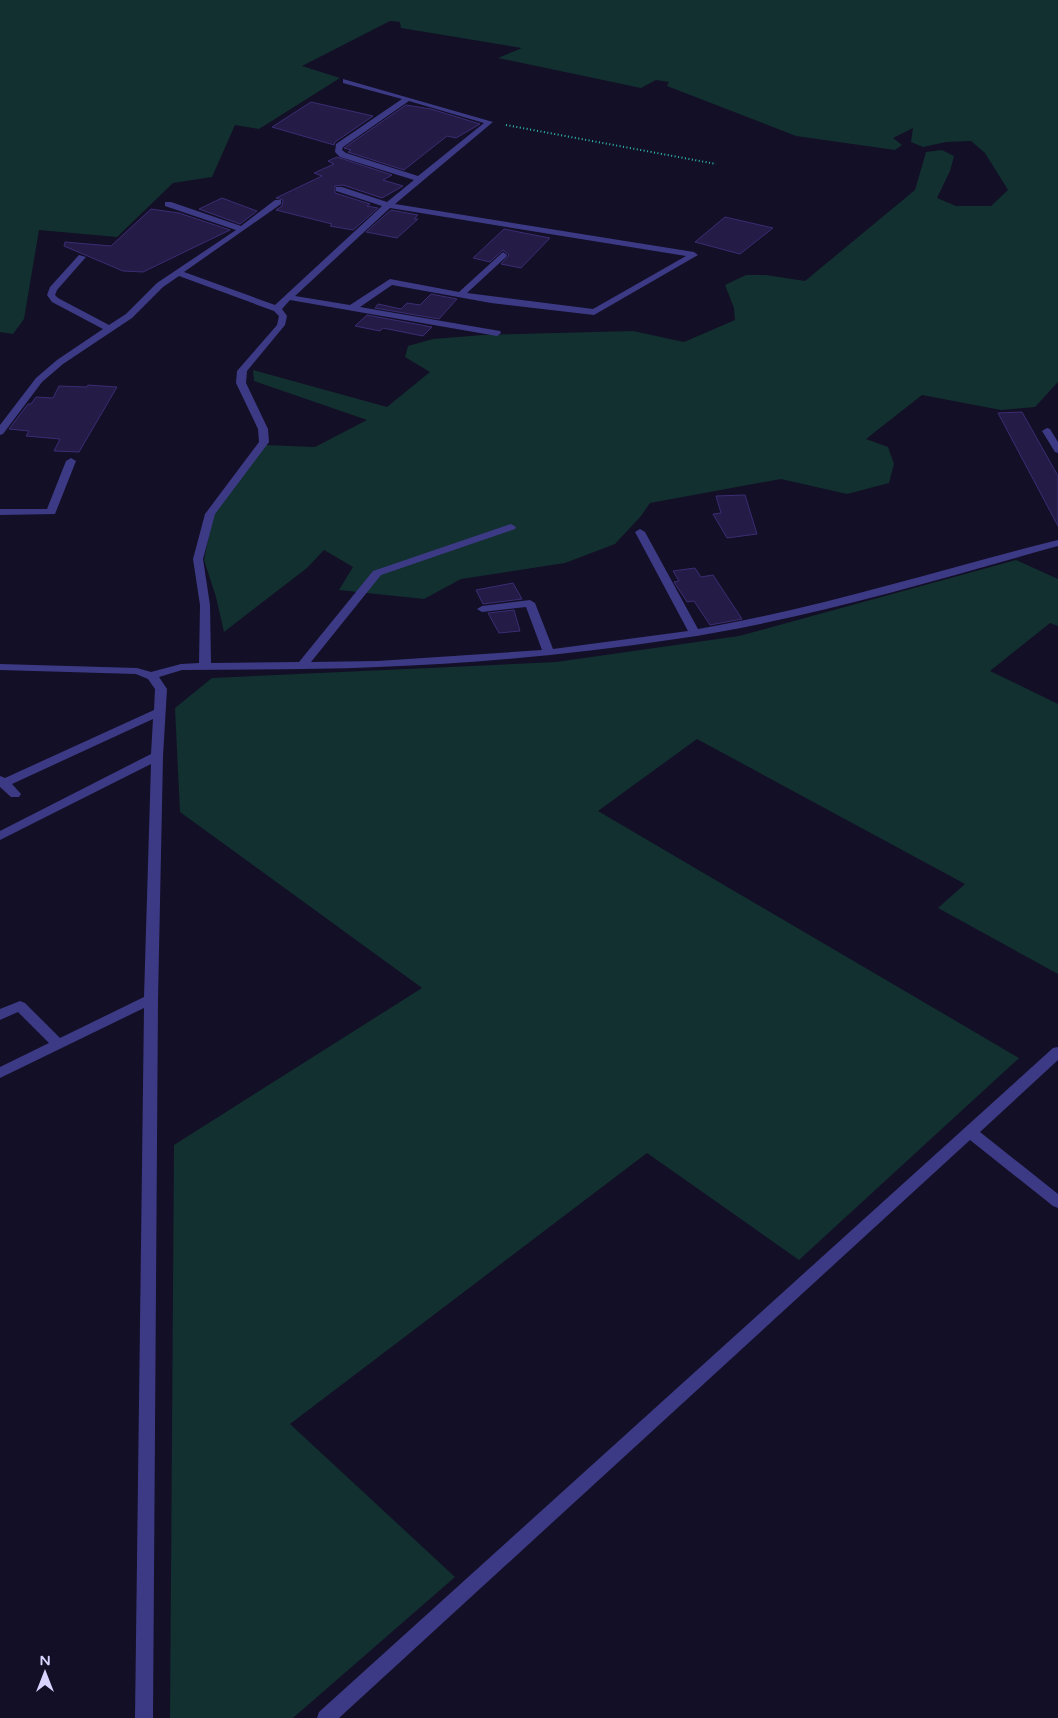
<svg xmlns="http://www.w3.org/2000/svg" width="1058" height="1718" font-family="'Varela Round',sans-serif">
<rect width="100%" height="100%" fill="#130f26"/>
<path fill="#12302f" d="M 0,0 L 1058,0 L 1058,382 L 1035,407 L 1001,410 L 922,395 L 866,439 L 888,447 L 894,464 L 889,483 L 847,494 L 781,479 L 650,503 L 641,516 L 615,544 L 565,563 L 461,579 L 424,599 L 339,590 L 353,567 L 324,550 L 307,568 L 224,632 L 216,597 L 204,560 L 213,515 L 265,445 L 315,447 L 367,420 L 254,381 L 253,370 L 387,407 L 430,372 L 405,357 L 408,346 L 433,339 L 483,335 L 633,331 L 684,342 L 735,320 L 734,308 L 725,285 L 746,275 L 766,275 L 805,281 L 915,190 L 926,152 L 942,150 L 954,156 L 950,171 L 937,198 L 956,206 L 991,206 L 1008,190 L 985,153 L 971,141 L 946,142 L 923,147 L 911,142 L 913,128 L 893,138 L 902,145 L 895,150 L 796,136 L 667,86 L 669,82 L 656,80 L 641,88 L 498,58 L 522,48 L 401,28 L 400,22 L 390,21 L 302,66 L 340,78 L 259,129 L 235,125 L 212,177 L 173,183 L 117,237 L 39,230 L 24,319 L 13,334 L 0,332 Z
M 1016,560 L 1058,579 L 1058,626 L 1050,623 L 990,671 L 1058,704 L 1058,974 L 938,908 L 965,884 L 697,739 L 598,811 L 1019,1058 L 799,1260 L 647,1153 L 290,1424 L 455,1577 L 293,1718 L 170,1718 L 174,1145 L 422,988 L 180,812 L 175,708 L 212,678 L 556,662 L 739,636 Z"/>
<path fill="#241b47" stroke="#3b2d73" d="M 311,102 L 373,116 L 335,142 L 334,145 L 272,127 Z
M 406,105 L 431,109 L 480,124 L 456,138 L 447,136 L 404,170 L 348,152 L 351,150 L 344,148 Z
M 337,157 L 392,175 L 383,180 L 403,186 L 382,198 L 343,185 L 335,186 L 335,193 L 370,204 L 367,206 L 378,208 L 353,230 L 330,226 L 332,224 L 276,210 L 282,206 L 283,200 L 276,198 L 322,176 L 314,173 L 334,164 L 328,161 Z
M 222,198 L 257,211 L 240,224 L 199,209 Z
M 151,209 L 179,213 L 230,230 L 143,272 L 123,271 L 64,246 L 65,242 L 111,246 Z
M 391,210 L 418,215 L 414,219 L 418,219 L 397,238 L 366,232 Z
M 725,217 L 773,228 L 740,254 L 695,242 Z
M 504,229 L 524,233 L 550,238 L 521,268 L 501,264 L 509,255 L 503,250 L 490,262 L 473,258 Z
M 431,294 L 457,299 L 439,319 L 375,308 L 378,304 L 401,309 L 407,303 L 420,305 Z
M 367,315 L 432,327 L 423,336 L 383,328 L 380,331 L 355,326 Z
M 88,385 L 117,387 L 79,452 L 54,451 L 60,439 L 26,436 L 29,431 L 9,429 L 28,404 L 31,404 L 36,397 L 53,398 L 59,386 L 87,387 Z
M 1022,412 L 1058,476 L 1058,526 L 998,413 Z
M 745,495 L 757,534 L 727,538 L 713,514 L 721,513 L 716,496 Z
M 695,568 L 701,577 L 713,575 L 742,619 L 710,625 L 694,601 L 687,602 L 674,582 L 679,581 L 673,571 Z
M 513,583 L 522,599 L 483,604 L 476,590 Z
M 514,610 L 520,631 L 499,633 L 488,613 Z"/>
<g fill="none" stroke-linecap="round" stroke-linejoin="round">
<path stroke="#2fb8b0" stroke-width="2" stroke-dasharray="1 2.5" stroke-linecap="butt" d="M 506,125 L 716,164"/>
<path fill="#3d3a85" fill-rule="evenodd" d="M 343,79 L 493,122 L 395,204 L 694,252 L 698,255 L 594,315 L 491,303 L 392,285 L 360,307 L 500,331 L 501,333 L 497,336 L 290,300 L 282,309 L 287,316 L 285,325 L 247,371 L 246,383 L 268,429 L 269,442 L 215,514 L 203,559 L 210,605 L 211,663 L 299,662 L 373,571 L 511,524 L 516,527 L 515,529 L 381,575 L 311,662 L 378,661 L 542,650 L 526,607 L 482,612 L 477,609 L 482,606 L 530,600 L 535,603 L 553,649 L 688,631 L 635,532 L 640,529 L 645,532 L 698,629 C 820,608 938,570 1058,540 L 1058,546 C 932,581 805,620 676,639 C 578,654 478,663 378,667 C 313,670 247,669 182,670 L 159,677 L 167,689 L 163,756 L 158,999 L 153,1718 L 135,1718 L 144,1008 L 0,1078 L 0,1067 L 49,1043 L 18,1012 L 0,1020 L 0,1009 L 20,1001 L 25,1003 L 60,1038 L 144,997 L 151,764 L 0,840 L 0,831 L 151,754 L 153,719 L 12,784 L 21,794 L 19,797 L 11,797 L 0,787 L 0,776 L 5,778 L 154,710 L 155,689 L 148,679 L 136,674 L 0,670 L 0,664 L 137,668 L 151,672 L 181,664 L 199,663 L 200,605 L 193,559 L 205,514 L 259,442 L 258,429 L 236,383 L 237,371 L 277,325 L 279,316 L 274,311 L 179,276 L 163,287 L 132,318 L 63,364 L 42,382 L 3,434 L 0,435 L 0,425 L 36,378 L 57,360 L 103,329 L 52,302 L 47,295 L 50,287 L 79,255 L 86,257 L 57,290 L 55,295 L 58,298 L 109,325 L 126,314 L 157,283 L 236,230 L 165,206 L 165,202 L 171,202 L 241,226 L 275,200 L 281,200 L 281,204 L 184,272 L 275,305 L 382,206 L 336,191 L 336,187 L 342,187 L 387,202 L 414,180 L 340,157 L 335,152 L 336,144 L 402,99 L 343,83 ZM 409,101 L 484,123 L 418,176 L 346,153 L 342,150 L 343,147 ZM 390,208 L 686,256 L 593,309 L 467,293 L 506,257 L 507,255 L 503,252 L 459,292 L 390,279 L 350,305 L 295,296 Z
M 1047,428 L 1050,429 L 1058,442 L 1058,453 L 1055,452 L 1042,431 Z
M 71,458 L 76,461 L 55,514 L 0,515 L 0,509 L 47,509 L 66,461 Z
M 1058,1047 L 1058,1060 L 980,1132 L 1058,1194 L 1058,1208 L 1053,1206 L 970,1140 L 339,1718 L 317,1718 L 319,1712 L 1053,1048 Z"/>
</g>
<g transform="translate(45 1673)" stroke="#130f26" stroke-width="4" paint-order="stroke">
<path d="M0-4L9 19L0 12L-9 19Z" fill="#d9d4ff"/>
<text y="-8" font-size="14" font-weight="bold" text-anchor="middle" fill="#d9d4ff">N</text>
</g>
</svg>
